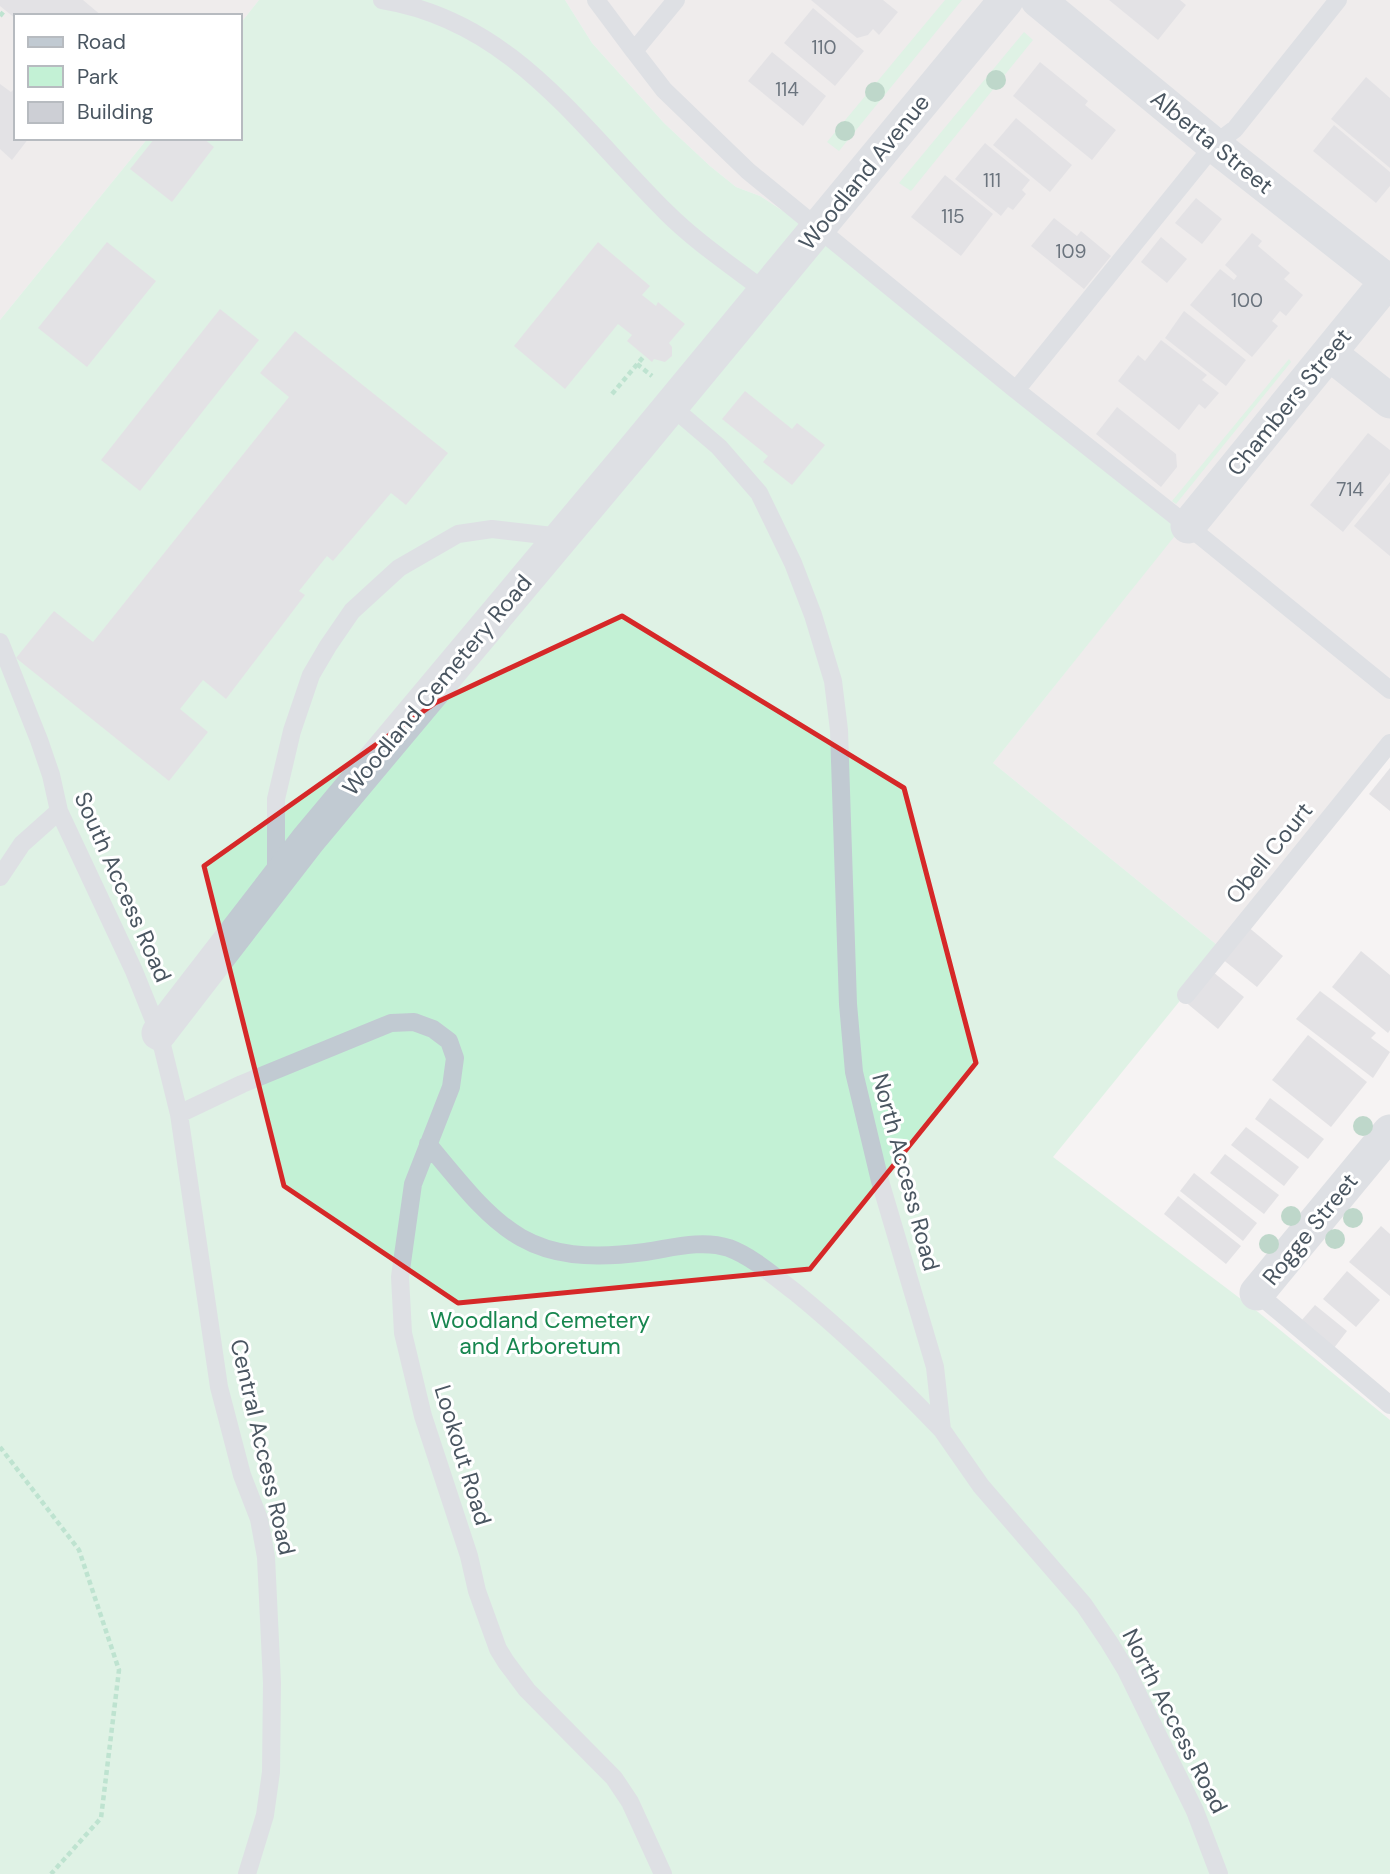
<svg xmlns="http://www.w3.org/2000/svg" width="1390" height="1874" font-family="'DM Sans',sans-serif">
<rect width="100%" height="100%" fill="#f5f3f3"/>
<path fill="#e6e4e5" d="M 0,0 L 259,0 L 240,24 L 240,16 L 16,16 L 16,138 L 148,138 L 0,320 Z
M 565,0 L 1390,0 L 1390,743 L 1222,949 L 993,763 L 1181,527 L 848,253 L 760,196 L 736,187 L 710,166 L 664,123 L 592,43 Z"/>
<path fill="#c3f1d5" d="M 259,0 L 565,0 L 592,43 L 664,123 L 710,166 L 736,187 L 760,196 L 840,248 L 1182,527 L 993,763 L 1222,949 L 1053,1157 L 1258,1312 L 1390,1420 L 1390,1874 L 0,1874 L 0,320 L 148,138 L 240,138 L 240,24 Z
M 945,0 L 962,0 L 839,151 L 827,142 Z
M 1024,32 L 1033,40 L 911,191 L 899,183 Z
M 1289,359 L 1291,362 L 1176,504 L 1172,501 Z"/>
<path fill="#cdcfd5" d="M 0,0 L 83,0 L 102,16 L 16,16 L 16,19 L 0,6 Z
M 811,0 L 883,0 L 898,12 L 879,35 L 873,29 L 868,35 L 857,38 Z
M 1109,0 L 1180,0 L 1186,5 L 1158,40 Z
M 813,8 L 864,51 L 835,86 L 784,43 Z
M 772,52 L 826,96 L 803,126 L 748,81 Z
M 1040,62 L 1088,101 L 1085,105 L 1116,130 L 1092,160 L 1013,96 Z
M 1366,77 L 1390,98 L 1390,168 L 1331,119 Z
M 0,84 L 11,92 L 16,87 L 16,138 L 29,138 L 12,160 L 0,149 Z
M 1016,118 L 1072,165 L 1050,192 L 993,145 Z
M 1334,125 L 1390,172 L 1390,186 L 1376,203 L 1313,151 Z
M 155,138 L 203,138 L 214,147 L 172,202 L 130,169 Z
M 985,143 L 1030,180 L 1022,190 L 1026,194 L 1013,210 L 1008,207 L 1001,216 L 955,179 Z
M 945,175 L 993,214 L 961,256 L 911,217 Z
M 1196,198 L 1222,219 L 1202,244 L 1175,223 Z
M 1054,218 L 1077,236 L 1081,231 L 1111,256 L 1084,289 L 1031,246 Z
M 1252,233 L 1262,241 L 1258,246 L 1290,273 L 1284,279 L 1303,295 L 1286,316 L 1280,311 L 1272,321 L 1278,326 L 1252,357 L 1190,305 L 1220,269 L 1234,280 L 1237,276 L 1225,265 Z
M 1161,237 L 1187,259 L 1167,283 L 1141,262 Z
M 107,242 L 156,281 L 87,367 L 38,328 Z
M 598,242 L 650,286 L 642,295 L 656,306 L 658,302 L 685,324 L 669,343 L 672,347 L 672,356 L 665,362 L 654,359 L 652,362 L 627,341 L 632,335 L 618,324 L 565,389 L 514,346 Z
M 220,309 L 259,340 L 140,491 L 101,460 Z
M 1184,311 L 1246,360 L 1226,386 L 1165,338 Z
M 295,331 L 448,453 L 406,505 L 391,493 L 333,561 L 327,556 L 299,591 L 305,595 L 226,699 L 203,680 L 180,709 L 208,732 L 169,781 L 16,658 L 54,611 L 93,642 L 289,397 L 260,373 Z
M 1161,340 L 1207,375 L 1202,380 L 1219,393 L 1205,409 L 1199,404 L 1179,430 L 1118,381 L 1138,355 L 1145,361 Z
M 745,391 L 792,429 L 797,423 L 825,445 L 792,485 L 763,462 L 768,456 L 722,419 Z
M 1117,407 L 1176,454 L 1177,467 L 1161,487 L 1096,434 Z
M 1368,433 L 1390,450 L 1390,473 L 1343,532 L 1310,505 Z
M 1390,482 L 1390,556 L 1354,526 Z
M 1390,768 L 1390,811 L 1369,794 Z
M 1247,926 L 1283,956 L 1257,987 L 1221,958 Z
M 1361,951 L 1390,975 L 1390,1030 L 1388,1033 L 1332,987 Z
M 1208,968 L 1244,997 L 1218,1029 L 1183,1000 Z
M 1320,991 L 1376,1033 L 1371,1038 L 1390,1052 L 1373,1078 L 1296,1019 Z
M 1308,1035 L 1367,1082 L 1331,1127 L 1272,1080 Z
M 1270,1098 L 1324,1139 L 1308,1159 L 1255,1119 Z
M 1246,1127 L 1299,1167 L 1284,1186 L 1231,1145 Z
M 1225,1154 L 1279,1195 L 1264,1214 L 1210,1173 Z
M 1194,1173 L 1257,1223 L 1243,1241 L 1180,1191 Z
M 1178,1196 L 1241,1246 L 1226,1264 L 1164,1214 Z
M 1381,1226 L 1390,1234 L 1390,1296 L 1349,1262 Z
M 1347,1271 L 1380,1300 L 1356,1327 L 1323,1299 Z
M 1315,1305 L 1347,1331 L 1334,1348 L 1301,1321 Z"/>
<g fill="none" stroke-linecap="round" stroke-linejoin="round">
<path stroke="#7ad0a6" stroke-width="4.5" stroke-dasharray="5 3.5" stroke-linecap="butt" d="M 0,16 L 5,10
M 637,364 L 652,376
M 612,394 L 645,355
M 0,1447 L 79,1550 L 119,1670 L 101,1818 L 51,1874"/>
<path stroke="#c1cad2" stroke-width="18" d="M 382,0 C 512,21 579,126 666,212 C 696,242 732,266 766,292
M 596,0 L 634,51
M 676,0 L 634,51 L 664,90 L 748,171 L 1016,390 L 1214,145 L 1235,129 L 1338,0
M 1016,390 L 1188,526 L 1390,690
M 671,406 L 719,447 L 759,493 L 793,563 L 813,615 L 833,681 L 839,730 L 848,1004 L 854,1072 L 880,1181 L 935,1367 L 942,1430 L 981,1486 L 1084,1605 L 1109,1642 L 1126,1670 L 1195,1811 L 1219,1874
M 0,642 L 39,740 L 51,775 L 59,811 L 134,971 L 159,1033 L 179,1114 L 219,1387 L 242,1475 L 259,1519 L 266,1557 L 272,1683 L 271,1772 L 265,1815 L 247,1874
M 276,876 L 276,799 L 292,731 L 311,675 L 328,646 L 352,611 L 399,568 L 458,534 L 492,529 L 561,537
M 0,877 L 22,844 L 59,811
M 1186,995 L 1390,743
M 179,1114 L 242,1084 L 391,1023 L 414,1022 L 433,1029 L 449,1041 L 455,1058 L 451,1087 L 413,1184 L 400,1277 L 403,1333 L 423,1416 L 469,1556 L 477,1591 L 498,1649 L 506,1662 L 527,1690 L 614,1778 L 630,1802 L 663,1874
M 428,1144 C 498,1229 526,1268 645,1252 C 672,1248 702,1239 729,1248 C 753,1257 775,1277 795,1292 C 849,1336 894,1380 942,1430
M 1257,1293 L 1390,1405"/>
<path stroke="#c1cad2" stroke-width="35" d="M 1038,0 L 1214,145 L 1387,281
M 1329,353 L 1390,401
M 1188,526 L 1390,278
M 159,1033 L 308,840 L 637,447 L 1006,0
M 1257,1293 L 1390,1132"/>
</g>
<g fill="#7bb799">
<circle cx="996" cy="80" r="10"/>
<circle cx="875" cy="92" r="10"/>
<circle cx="845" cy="131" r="10"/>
<circle cx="1363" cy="1126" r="10"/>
<circle cx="1291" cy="1216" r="10"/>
<circle cx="1353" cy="1218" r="10"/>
<circle cx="1335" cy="1239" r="10"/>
<circle cx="1269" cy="1244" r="10"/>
</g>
<path d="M0 0H1390V1874H0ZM 622,616 L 904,788 L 976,1063 L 810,1269 L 458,1303 L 284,1186 L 204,866 L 435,703 Z" fill="#f5f3f3" fill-opacity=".55" fill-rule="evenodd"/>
<path fill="none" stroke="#d62828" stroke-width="5" stroke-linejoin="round" d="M 622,616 L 904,788 L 976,1063 L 810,1269 L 458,1303 L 284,1186 L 204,866 L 435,703 Z"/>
<g text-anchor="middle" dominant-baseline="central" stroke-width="6" stroke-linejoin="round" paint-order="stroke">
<g font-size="19" fill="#6b747e">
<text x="824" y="47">110</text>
<text x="787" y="89">114</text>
<text x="992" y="180">111</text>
<text x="953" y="216">115</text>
<text x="1071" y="251">109</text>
<text x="1247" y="300">100</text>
<text x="1350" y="489">714</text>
</g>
<g font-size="23" fill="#4a5661" stroke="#fff">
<text transform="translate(1212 142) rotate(39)">Alberta Street</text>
<text transform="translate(864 172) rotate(-51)">Woodland Avenue</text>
<text transform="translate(1289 402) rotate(-51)">Chambers Street</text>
<text transform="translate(437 685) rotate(-50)">Woodland Cemetery Road</text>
<text transform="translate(1269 853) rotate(-51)">Obell Court</text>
<text transform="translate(123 887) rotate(66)">South Access Road</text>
<text transform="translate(906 1172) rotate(75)">North Access Road</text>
<text transform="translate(1310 1229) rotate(-51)">Rogge Street</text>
<text transform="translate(263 1447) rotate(77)">Central Access Road</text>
<text transform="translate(463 1455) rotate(73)">Lookout Road</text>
<text transform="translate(1175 1721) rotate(63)">North Access Road</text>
</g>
<g font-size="23" fill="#17864f" stroke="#fff">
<text x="540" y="1320">Woodland Cemetery<tspan x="540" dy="26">and Arboretum</tspan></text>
</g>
</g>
<rect x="14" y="14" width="228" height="126" fill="#ffffff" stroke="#b7bbc0" stroke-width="2"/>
<rect x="28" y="37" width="35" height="10" fill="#c1cad2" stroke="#b7bbc0" stroke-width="2"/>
<text x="77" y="49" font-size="21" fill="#4a5661">Road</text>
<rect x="28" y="66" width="35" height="21" fill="#c3f1d5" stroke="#b7bbc0" stroke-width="2"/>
<text x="77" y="84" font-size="21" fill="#4a5661">Park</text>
<rect x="28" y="102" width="35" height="21" fill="#cdcfd5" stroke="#b7bbc0" stroke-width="2"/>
<text x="77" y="119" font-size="21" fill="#4a5661">Building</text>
</svg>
